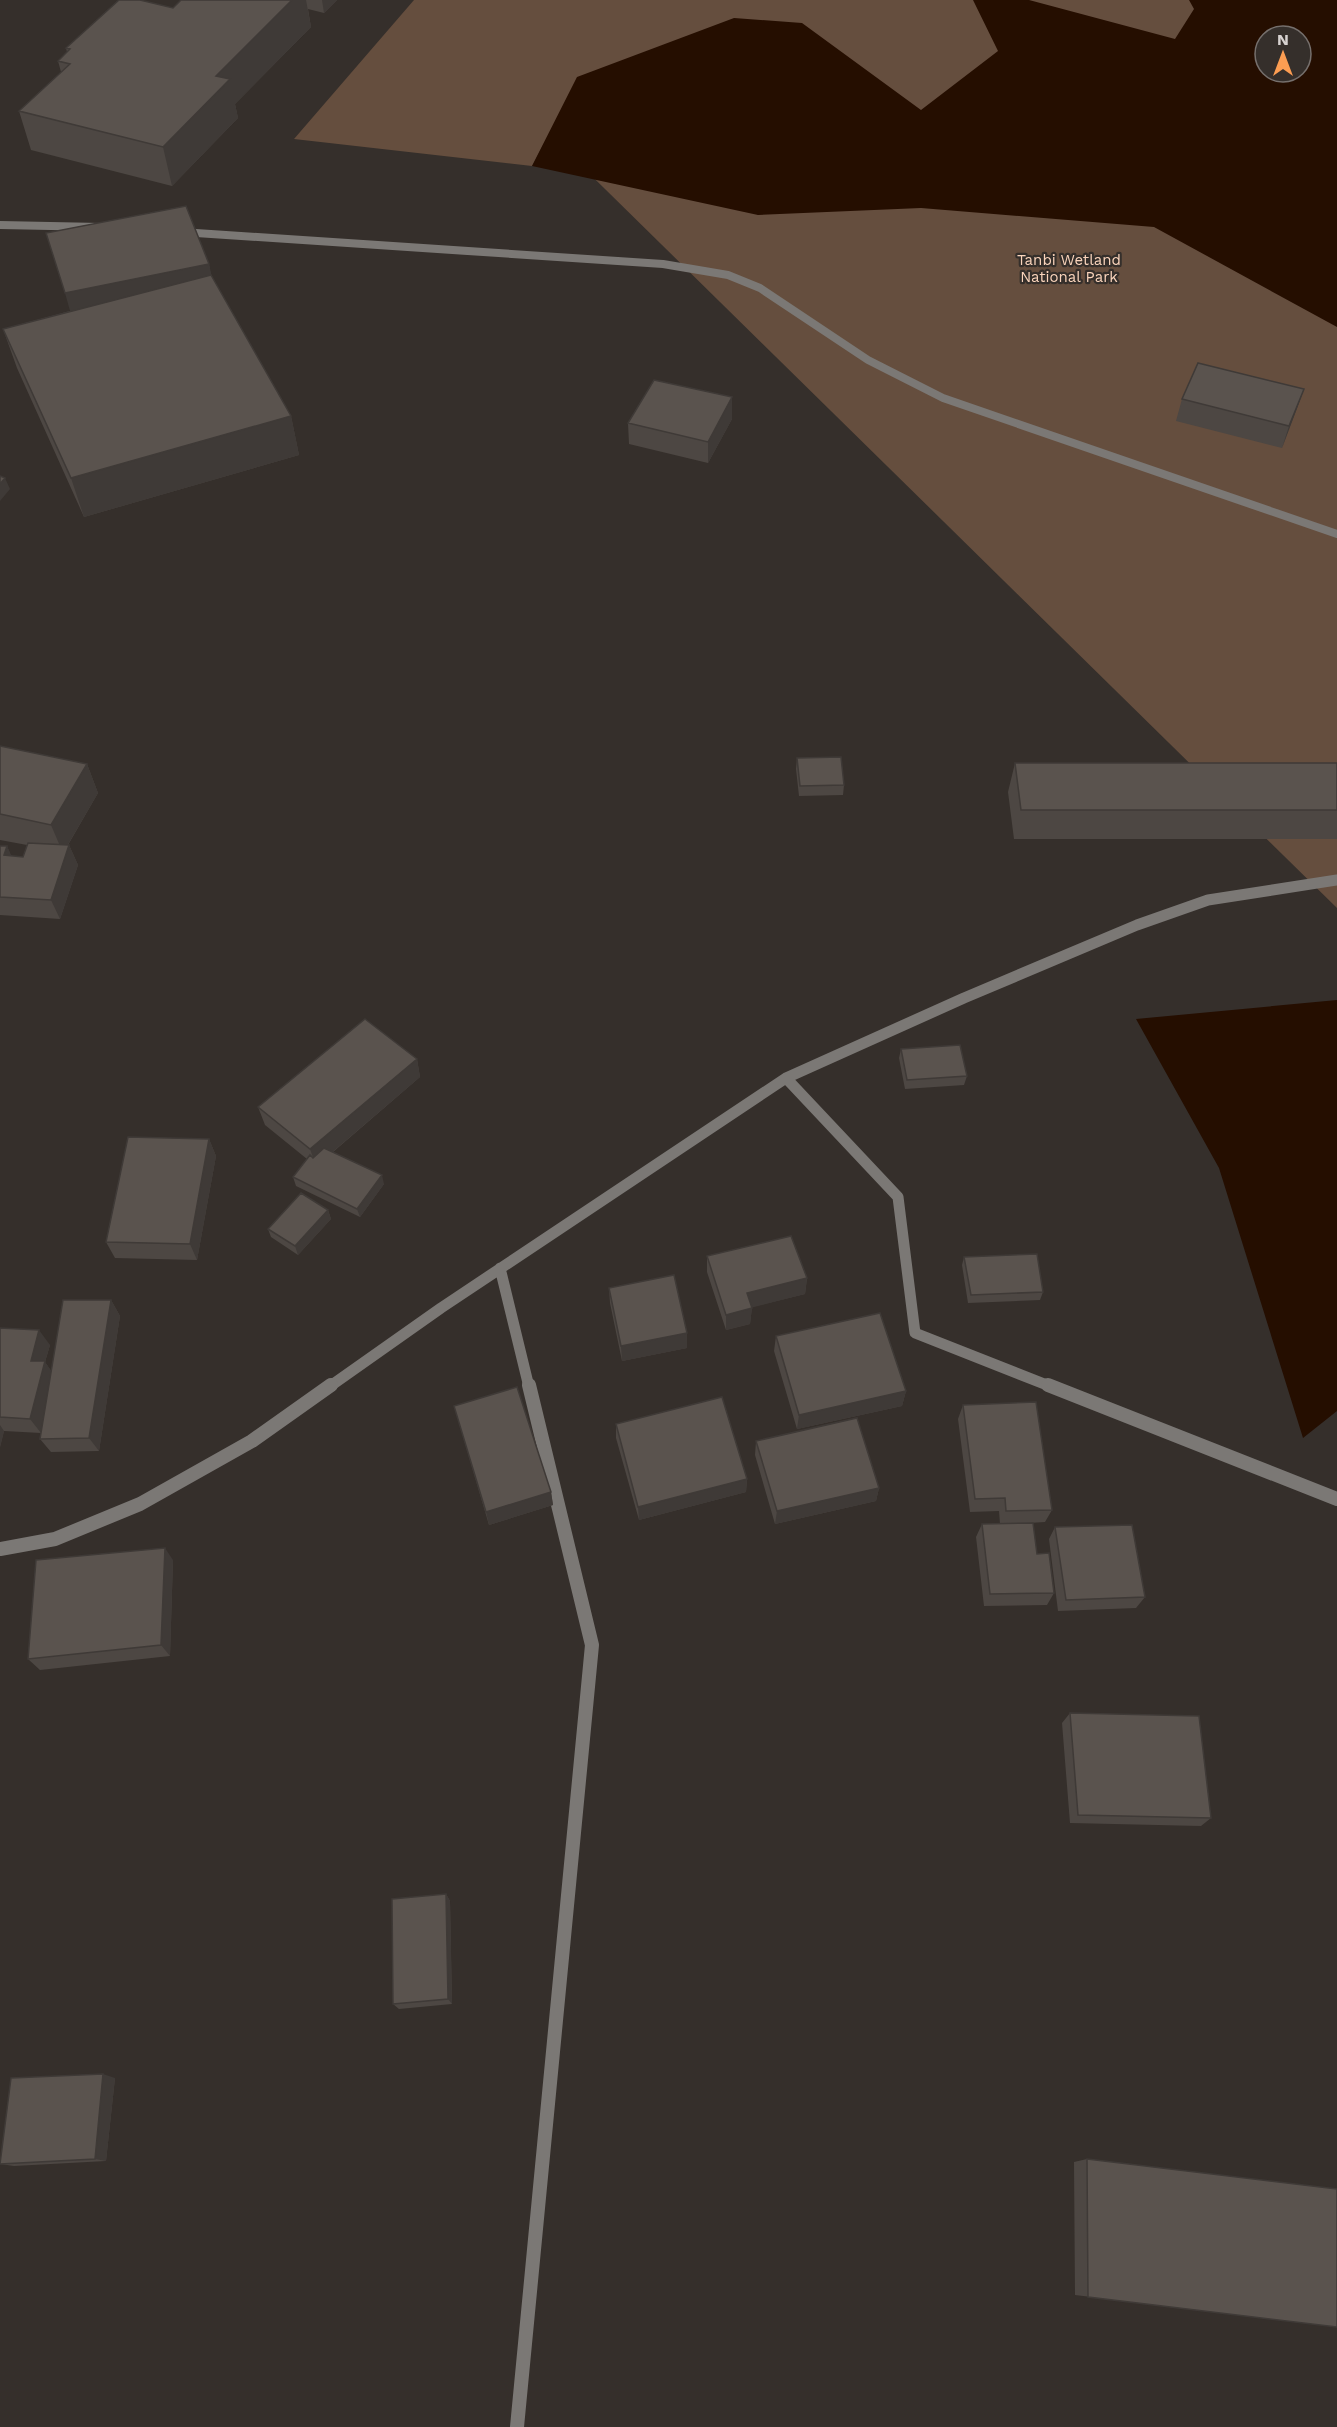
<svg xmlns="http://www.w3.org/2000/svg" width="1337" height="2427" font-family="'Work Sans',sans-serif">
<rect width="100%" height="100%" fill="#352f2b"/>
<path fill="#654e3e" fill-rule="evenodd" d="M 414,0 L 1337,0 L 1337,908 L 549,134 L 532,166 L 294,139 ZM 1265,36 L 1301,36 L 1301,72 L 1265,72 Z"/>
<path fill="#250e00" fill-rule="evenodd" d="M 973,0 L 1029,0 L 1175,39 L 1194,9 L 1189,0 L 1337,0 L 1337,327 L 1154,227 L 921,208 L 758,215 L 532,166 L 577,77 L 734,18 L 802,23 L 921,110 L 998,51 ZM 1265,36 L 1301,36 L 1301,72 L 1265,72 Z
M 1337,1000 L 1337,1411 L 1303,1438 L 1219,1168 L 1136,1019 Z"/>
<g fill="none" stroke-linecap="round" stroke-linejoin="round">
<path stroke="#7b7875" stroke-width="8" d="M 0,225 L 101,227
M 181,232 L 663,264 L 728,275 L 760,288 L 868,360 L 943,398 L 1337,534"/>
<path stroke="#7b7875" stroke-width="11" d="M 786,1078 L 898,1197 L 915,1333 L 1052,1387
M 500,1268 L 529,1387
M 329,1387 L 441,1308 L 786,1078 L 964,998 L 1137,925 L 1208,900 L 1337,880"/>
<path stroke="#7b7875" stroke-width="14" d="M 1048,1385 L 1337,1499
M 0,1549 L 55,1539 L 140,1504 L 252,1441 L 331,1385
M 517,2427 L 592,1645 L 529,1385"/>
</g>
<path fill="#4d4743" d="M 181,0 L 337,0 L 324,13 L 308,9 L 311,27 L 235,104 L 238,118 L 172,186 L 31,150 L 19,111 L 61,72 L 58,61 L 67,52 L 66,48 L 173,8 Z
M 209,264 L 211,276 L 291,416 L 299,455 L 84,517 L 17,368 L 3,329 L 70,311 Z
M 1304,389 L 1282,448 L 1176,421 L 1182,399 Z
M 732,419 L 708,463 L 629,444 L 628,423 Z
M 0,746 L 87,764 L 98,793 L 68,845 L 69,845 L 78,865 L 60,919 L 0,915 L 0,846 L 7,846 L 11,856 L 23,857 L 27,845 L 0,840 Z
M 797,758 L 844,785 L 843,795 L 799,796 L 796,769 Z
M 1015,763 L 1337,763 L 1337,839 L 1014,839 L 1008,792 Z
M 901,1049 L 967,1076 L 964,1085 L 905,1089 L 899,1058 Z
M 417,1059 L 420,1077 L 333,1152 L 384,1184 L 360,1217 L 296,1186 L 293,1177 L 307,1159 L 265,1125 L 258,1107 Z
M 209,1139 L 216,1156 L 197,1260 L 115,1258 L 106,1242 Z
M 328,1210 L 331,1219 L 298,1255 L 271,1237 L 268,1229 Z
M 707,1256 L 807,1278 L 805,1294 L 752,1307 L 750,1324 L 726,1330 L 707,1272 Z
M 964,1257 L 1043,1292 L 1040,1300 L 968,1303 L 962,1265 Z
M 609,1288 L 687,1348 L 622,1361 L 610,1303 Z
M 111,1300 L 120,1316 L 99,1451 L 51,1452 L 40,1439 L 41,1433 L 4,1431 L 0,1447 L 0,1328 L 50,1345 L 45,1362 L 51,1371 Z
M 776,1336 L 906,1391 L 902,1406 L 797,1429 L 774,1351 Z
M 963,1405 L 1052,1510 L 1045,1522 L 1014,1524 L 1037,1554 L 1054,1593 L 1047,1605 L 984,1606 L 976,1537 L 982,1524 L 1000,1524 L 999,1511 L 970,1512 L 958,1419 Z
M 454,1406 L 551,1492 L 553,1505 L 489,1525 Z
M 616,1424 L 747,1479 L 746,1492 L 639,1520 L 616,1438 Z
M 756,1441 L 879,1488 L 876,1501 L 775,1524 L 755,1455 Z
M 1055,1527 L 1145,1597 L 1136,1608 L 1058,1611 L 1049,1539 Z
M 173,1560 L 170,1656 L 40,1670 L 28,1659 Z
M 1070,1713 L 1211,1818 L 1201,1826 L 1070,1823 L 1062,1723 Z
M 446,1894 L 450,1901 L 452,2004 L 399,2009 L 393,2004 Z
M 115,2078 L 106,2161 L 14,2166 L 0,2164 Z
M 1087,2159 L 1337,2327 L 1075,2295 L 1074,2162 Z"/>
<path fill="#3f3a37" d="M 292,0 L 306,0 L 311,27 L 235,104 L 238,118 L 172,186 L 163,147 L 216,76 Z
M 322,0 L 337,0 L 324,13 Z
M 209,264 L 216,296 L 74,325 L 65,293 Z
M 1304,389 L 1296,411 L 1282,448 L 1289,426 Z
M 732,397 L 732,419 L 708,463 L 708,442 Z
M 291,416 L 299,455 L 84,517 L 71,478 Z
M 5,478 L 10,489 L 0,501 L 0,484 Z
M 87,764 L 98,793 L 63,853 L 51,825 Z
M 69,845 L 78,865 L 60,919 L 51,900 Z
M 7,846 L 16,866 L 4,855 Z
M 417,1059 L 420,1077 L 316,1166 L 310,1149 Z
M 209,1139 L 216,1156 L 197,1260 L 190,1244 Z
M 382,1175 L 384,1184 L 360,1217 L 357,1209 Z
M 328,1210 L 331,1219 L 298,1255 L 295,1246 Z
M 807,1278 L 805,1294 L 746,1309 L 747,1293 Z
M 111,1300 L 120,1316 L 99,1451 L 89,1438 Z
M 752,1308 L 750,1324 L 726,1330 L 726,1315 Z
M 39,1330 L 50,1345 L 45,1362 L 55,1376 L 41,1433 L 30,1419 L 31,1361 Z
M 687,1333 L 687,1348 L 622,1361 L 621,1346 Z
M 906,1391 L 902,1406 L 797,1429 L 799,1415 Z
M 0,1425 L 4,1431 L 0,1447 Z
M 747,1479 L 746,1492 L 639,1520 L 638,1507 Z
M 879,1488 L 876,1501 L 775,1524 L 777,1511 Z
M 551,1492 L 553,1505 L 489,1525 L 486,1512 Z
M 165,1548 L 173,1560 L 170,1656 L 161,1645 Z
M 446,1894 L 450,1901 L 452,2004 L 448,1999 Z
M 103,2074 L 115,2078 L 106,2161 L 95,2159 Z"/>
<path fill="#5a534e" stroke="#3f3a37" stroke-width="1.5" d="M 119,0 L 140,0 L 173,8 L 181,0 L 292,0 L 216,76 L 230,79 L 163,147 L 19,111 L 70,64 L 58,61 L 70,49 L 66,48 Z
M 186,206 L 209,264 L 65,293 L 46,233 Z
M 211,275 L 291,416 L 71,478 L 3,329 Z
M 1198,363 L 1304,389 L 1289,426 L 1182,399 Z
M 654,380 L 732,397 L 708,442 L 628,423 Z
M 0,476 L 5,478 L 0,484 Z
M 0,746 L 87,764 L 51,825 L 0,814 Z
M 841,757 L 844,785 L 800,786 L 797,758 Z
M 1015,763 L 1337,763 L 1337,810 L 1021,810 Z
M 28,843 L 69,845 L 51,900 L 0,897 L 0,846 L 7,846 L 4,855 L 23,857 Z
M 365,1019 L 417,1059 L 310,1149 L 258,1107 Z
M 960,1045 L 967,1076 L 907,1080 L 901,1049 Z
M 128,1137 L 209,1139 L 190,1244 L 106,1242 Z
M 324,1148 L 382,1175 L 357,1209 L 293,1177 L 310,1155 L 313,1158 Z
M 301,1193 L 328,1210 L 295,1246 L 268,1229 Z
M 791,1236 L 807,1278 L 747,1293 L 752,1308 L 726,1315 L 707,1256 Z
M 1037,1254 L 1043,1292 L 971,1295 L 964,1257 Z
M 674,1275 L 687,1333 L 621,1346 L 609,1288 Z
M 63,1300 L 111,1300 L 89,1438 L 40,1439 Z
M 880,1313 L 906,1391 L 799,1415 L 776,1336 Z
M 0,1328 L 39,1330 L 31,1361 L 45,1361 L 30,1419 L 0,1417 Z
M 517,1387 L 551,1492 L 486,1512 L 454,1406 Z
M 722,1397 L 747,1479 L 638,1507 L 616,1424 Z
M 1036,1402 L 1052,1510 L 1006,1511 L 1005,1498 L 975,1499 L 963,1405 Z
M 857,1418 L 879,1488 L 777,1511 L 756,1441 Z
M 1033,1523 L 1037,1554 L 1049,1553 L 1054,1593 L 990,1594 L 982,1524 Z
M 1132,1525 L 1145,1597 L 1066,1600 L 1055,1527 Z
M 165,1548 L 161,1645 L 28,1659 L 36,1560 Z
M 1070,1713 L 1199,1716 L 1211,1818 L 1078,1815 Z
M 446,1894 L 448,1999 L 393,2004 L 392,1899 Z
M 103,2074 L 95,2159 L 0,2164 L 11,2078 Z
M 1087,2159 L 1337,2189 L 1337,2327 L 1088,2297 Z"/>
<g text-anchor="middle" dominant-baseline="central" stroke-width="4.5" stroke-linejoin="round" paint-order="stroke">
<g font-size="15" fill="#fbd5bc" stroke="#352f2b">
<text x="1069" y="260">Tanbi Wetland<tspan x="1069" dy="17">National Park</tspan></text>
</g>
</g>
<g transform="translate(1283 54)"><circle r="28" fill="#352f2b" stroke="#76706d" stroke-width="1.5"/>
<path d="M0-4.5L10 22L0 15L-10 22Z" fill="#fc9d52"/>
<text y="-9" font-size="16" font-weight="bold" text-anchor="middle" fill="#d7d2d0">N</text>
</g>
</svg>
